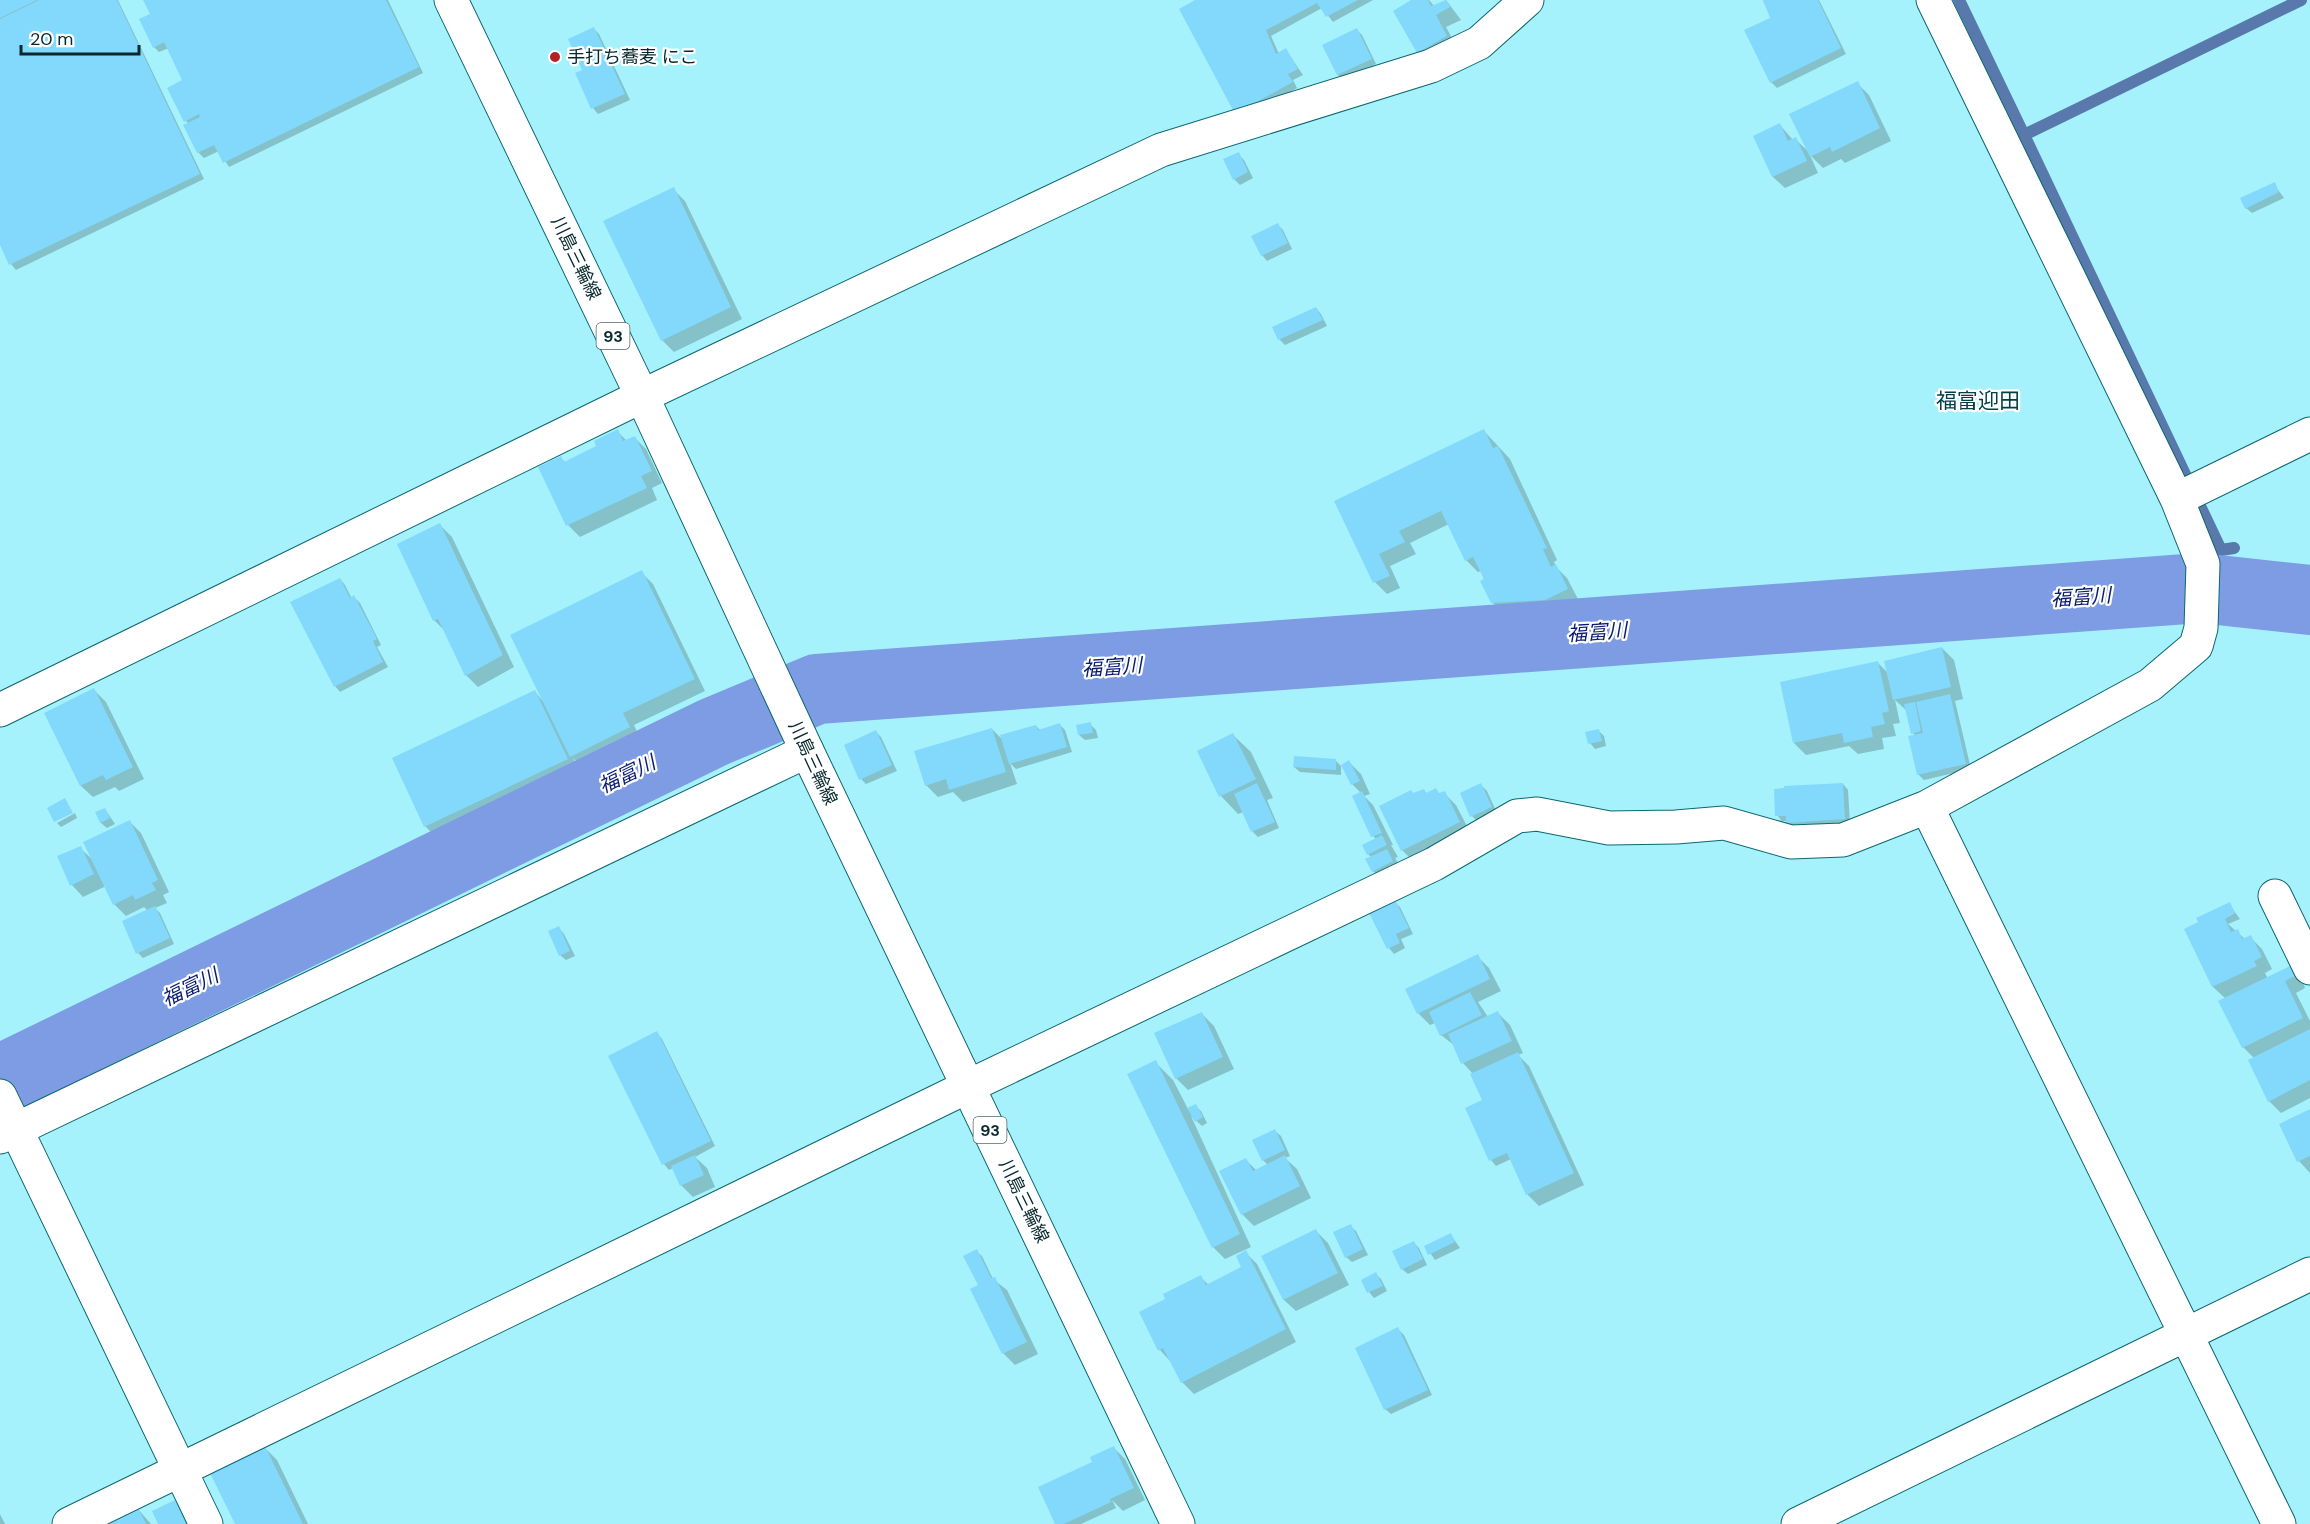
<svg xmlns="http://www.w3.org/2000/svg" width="2310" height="1524" font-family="'DM Sans','Noto Sans JP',sans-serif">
<rect width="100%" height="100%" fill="#a5f2fc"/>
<path fill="#0003" d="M 0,0 L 118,0 L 204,179 L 16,270 L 11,264 L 0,242 Z
M 145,0 L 388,0 L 423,73 L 229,167 L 219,151 L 204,158 L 198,152 L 189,124 L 186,121 L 184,81 L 169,48 L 159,52 L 154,47 L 152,14 Z
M 1198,0 L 1373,0 L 1333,22 L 1322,8 L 1271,36 L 1279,54 L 1286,50 L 1303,75 L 1293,80 L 1297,88 L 1242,118 Z
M 1413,0 L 1429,0 L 1434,6 L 1446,0 L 1461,20 L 1446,27 L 1458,49 L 1430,64 L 1418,52 Z
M 1766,0 L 1819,0 L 1846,54 L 1777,88 L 1771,82 L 1772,18 L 1763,1 Z
M 594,29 L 599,34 L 630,100 L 598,114 L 593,108 L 584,71 Z
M 1357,30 L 1362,35 L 1376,64 L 1344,80 L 1338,75 L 1324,46 Z
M 1857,83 L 1869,95 L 1891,141 L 1845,163 L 1841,159 L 1823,168 L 1810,155 L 1818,173 L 1785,188 L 1773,177 L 1755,137 L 1780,125 L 1793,140 L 1795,139 L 1809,152 Z
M 1238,154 L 1244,160 L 1253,178 L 1240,185 L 1234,179 Z
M 2274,184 L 2284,198 L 2252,213 L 2246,208 Z
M 673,189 L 685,201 L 742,319 L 674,352 L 662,340 Z
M 1278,225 L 1283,230 L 1292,249 L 1267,261 L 1262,255 Z
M 1316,308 L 1321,314 L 1327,326 L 1285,345 L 1280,340 L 1274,327 Z
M 617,431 L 627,441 L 634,437 L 646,449 L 662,483 L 652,488 L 657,500 L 580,537 L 568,525 L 540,468 L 561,458 L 566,463 L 598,447 Z
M 1484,431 L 1510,459 L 1557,560 L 1554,562 L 1556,567 L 1567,578 L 1579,601 L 1558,611 L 1504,614 L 1492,602 L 1481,571 L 1478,572 L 1466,560 L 1449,524 L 1410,543 L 1416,554 L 1390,566 L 1400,588 L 1387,594 L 1375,582 L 1336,501 Z
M 440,525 L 452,537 L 514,667 L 478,687 L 466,675 L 445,631 L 434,620 Z
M 641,572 L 653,584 L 705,691 L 634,725 L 641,740 L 583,768 L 573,758 L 579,771 L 437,838 L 425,826 L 535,692 L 543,701 Z
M 340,579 L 345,585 L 352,599 L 354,597 L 360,603 L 381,645 L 377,647 L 388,667 L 340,692 L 335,686 Z
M 1942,648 L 1954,660 L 1963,699 L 1955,701 L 1971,769 L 1924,780 L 1918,774 L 1915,736 L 1913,733 L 1907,711 L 1895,700 L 1900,723 L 1893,724 L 1896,736 L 1882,738 L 1884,749 L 1858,754 L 1849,746 L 1806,755 L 1794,743 L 1878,663 L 1888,673 Z
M 94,690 L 106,702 L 144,779 L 119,791 L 115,787 L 93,797 L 81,786 L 46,714 Z
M 1090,724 L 1096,730 L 1098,738 L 1085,740 L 1079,735 Z
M 1060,725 L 1065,730 L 1072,752 L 1016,769 L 1010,763 L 1017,784 L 963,802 L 953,792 L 938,797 L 926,785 L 992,729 L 1004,741 L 1036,726 L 1040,730 Z
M 1599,731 L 1604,736 L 1606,746 L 1595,749 L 1590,743 Z
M 876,732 L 881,737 L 897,771 L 866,784 L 861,779 Z
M 1233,735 L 1251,752 L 1273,798 L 1267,800 L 1279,828 L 1258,837 L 1253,832 L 1244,812 L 1238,814 L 1221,796 L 1199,751 Z
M 1335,760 L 1341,766 L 1341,775 L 1300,772 L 1294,767 Z
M 1349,762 L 1361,774 L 1370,794 L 1364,796 L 1373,805 L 1393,845 L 1391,845 L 1398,857 L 1395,858 L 1404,873 L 1385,883 L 1373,871 L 1372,858 L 1368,854 L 1376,839 L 1373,836 L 1361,793 L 1352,784 Z
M 1843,784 L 1848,790 L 1850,824 L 1793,828 L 1787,821 L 1782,821 L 1777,815 Z
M 1481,785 L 1487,791 L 1497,813 L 1477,821 L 1472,816 Z
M 1424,790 L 1427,794 L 1444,793 L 1456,805 L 1471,834 L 1414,862 L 1402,850 L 1414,795 Z
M 105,809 L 115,824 L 107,828 L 101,823 L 97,813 Z
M 75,813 L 77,818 L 61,827 L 57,823 Z
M 129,821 L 141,833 L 169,892 L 163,895 L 167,903 L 155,908 L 160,913 L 174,944 L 143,958 L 138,953 L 148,911 L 144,907 L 126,916 L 114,904 L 106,886 L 83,897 L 72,885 L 80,848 L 93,860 Z
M 1394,902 L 1400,907 L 1413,934 L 1401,939 L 1405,948 L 1394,954 L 1389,948 Z
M 2229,904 L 2240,919 L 2228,924 L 2245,939 L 2250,937 L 2262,949 L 2272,969 L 2265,973 L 2268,979 L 2290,968 L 2302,980 L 2305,988 L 2296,993 L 2310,1021 L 2310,1098 L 2281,1113 L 2269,1101 L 2254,1058 L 2243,1047 L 2226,999 L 2213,987 L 2186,930 Z
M 559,928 L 564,934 L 575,956 L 566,960 L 560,955 Z
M 1477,956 L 1489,968 L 1501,991 L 1478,1002 L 1488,1017 L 1498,1013 L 1510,1025 L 1523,1053 L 1518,1055 L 1529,1066 L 1584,1185 L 1539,1206 L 1527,1194 L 1511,1159 L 1496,1166 L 1491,1160 L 1467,1109 L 1484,1101 L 1473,1074 L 1463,1063 L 1455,1046 L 1441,1035 L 1435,1023 L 1430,1025 L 1418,1013 Z
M 1202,1014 L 1214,1026 L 1234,1069 L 1188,1090 L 1176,1078 Z
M 657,1033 L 662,1039 L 715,1146 L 695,1157 L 707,1168 L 715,1187 L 693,1197 L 681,1185 L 673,1168 L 669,1170 L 664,1164 Z
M 1155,1062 L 1173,1080 L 1188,1109 L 1196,1106 L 1201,1111 L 1207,1123 L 1202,1126 L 1191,1116 L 1251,1247 L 1225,1259 L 1213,1247 Z
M 2310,1110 L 2310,1173 L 2299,1161 L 2281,1125 Z
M 1275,1131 L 1281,1136 L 1290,1156 L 1285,1158 L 1297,1169 L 1311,1198 L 1254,1226 L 1242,1214 L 1246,1160 L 1257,1171 L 1268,1165 L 1263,1160 Z
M 1350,1226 L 1356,1231 L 1368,1255 L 1352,1262 L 1346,1257 Z
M 1316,1231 L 1328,1243 L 1349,1285 L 1296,1311 L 1284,1300 L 1263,1257 Z
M 1451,1235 L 1460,1248 L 1435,1260 L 1426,1247 Z
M 1414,1243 L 1419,1248 L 1427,1265 L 1408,1274 L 1402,1269 Z
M 976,1251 L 982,1256 L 993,1279 L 1007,1290 L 1038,1354 L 1015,1365 L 1003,1353 L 980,1286 Z
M 1245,1252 L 1257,1264 L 1296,1342 L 1194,1394 L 1182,1382 L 1171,1362 L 1160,1350 L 1141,1313 L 1167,1300 L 1200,1277 L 1209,1285 L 1243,1267 Z
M 1376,1274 L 1381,1279 L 1387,1291 L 1374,1298 L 1369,1292 Z
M 1398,1329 L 1404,1335 L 1432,1395 L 1391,1414 L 1385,1409 Z
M 1113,1447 L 1125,1459 L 1145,1500 L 1123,1511 L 1112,1500 L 1116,1508 L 1081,1524 L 1057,1524 Z
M 265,1448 L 277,1460 L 308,1524 L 237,1524 Z
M 175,1502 L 180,1508 L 188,1524 L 160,1524 Z
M 137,1508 L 151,1524 L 103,1524 Z
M 0,1514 L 5,1524 L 0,1524 Z"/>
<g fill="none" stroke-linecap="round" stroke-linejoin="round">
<path stroke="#5979ac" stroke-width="12" d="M 1959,0 L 2024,135
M 2234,548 L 2221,550 L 2024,135 L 2301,0
M 2236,591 L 2237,576"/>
<path stroke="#7d9ce3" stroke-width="70" d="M 0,1080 L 714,732 L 817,689 L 2200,588 L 2310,600"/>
</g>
<path fill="#82d9fc" d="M 0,0 L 37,0 L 0,18 Z
M 39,0 L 117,0 L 200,174 L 9,265 L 0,245 L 0,19 Z
M 143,0 L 386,0 L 419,67 L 223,163 L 214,145 L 197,153 L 183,125 L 200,117 L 199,114 L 184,122 L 167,88 L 182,80 L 164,42 L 153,48 L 139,19 L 150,14 Z
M 1195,0 L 1358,0 L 1326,17 L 1317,3 L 1266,30 L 1276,54 L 1286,48 L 1298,69 L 1288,74 L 1293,82 L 1235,114 L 1179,9 Z
M 1411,0 L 1428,0 L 1431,6 L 1446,0 L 1450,7 L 1436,15 L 1447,36 L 1417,53 L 1393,11 Z
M 1763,0 L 1818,0 L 1841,48 L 1770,83 L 1744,30 L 1770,18 Z
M 594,27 L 625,94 L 591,109 L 575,73 L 582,70 L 568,39 Z
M 1357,28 L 1372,59 L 1337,75 L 1322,45 Z
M 1858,81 L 1880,128 L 1832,152 L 1830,147 L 1810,157 L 1789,114 Z
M 1780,123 L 1788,141 L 1796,137 L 1807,161 L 1772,177 L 1753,136 Z
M 1239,152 L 1248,172 L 1233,180 L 1223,159 Z
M 2275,182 L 2279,192 L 2245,209 L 2240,198 Z
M 674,187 L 731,307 L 661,341 L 603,221 Z
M 1278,223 L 1288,243 L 1261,256 L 1251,236 Z
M 1316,307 L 1323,320 L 1278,340 L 1272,327 Z
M 618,429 L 623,441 L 635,436 L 652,471 L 641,476 L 647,488 L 566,526 L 538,467 L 561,456 L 564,462 L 596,446 L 594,441 Z
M 1484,429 L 1493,448 L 1498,446 L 1547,548 L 1543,549 L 1551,567 L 1556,564 L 1568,589 L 1545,600 L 1491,603 L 1480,581 L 1484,579 L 1473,557 L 1465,561 L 1441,511 L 1399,531 L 1405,542 L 1379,554 L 1390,576 L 1373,583 L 1334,501 Z
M 440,523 L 503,655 L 465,676 L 438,619 L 433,621 L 397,544 Z
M 642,570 L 695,679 L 623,713 L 630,727 L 570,757 L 510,635 Z
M 340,578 L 350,598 L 354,595 L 377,639 L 373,641 L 383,662 L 334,687 L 290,602 Z
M 1942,647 L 1951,687 L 1893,700 L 1884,661 Z
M 1878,661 L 1889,711 L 1882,713 L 1885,724 L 1871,727 L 1873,737 L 1844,743 L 1842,733 L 1793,743 L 1780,682 Z
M 94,688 L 133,767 L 106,780 L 103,775 L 80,786 L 44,713 Z
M 535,690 L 568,759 L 424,827 L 392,758 Z
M 1950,694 L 1966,764 L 1917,775 L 1908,736 L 1923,733 L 1916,702 Z
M 1915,702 L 1921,731 L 1911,734 L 1904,704 Z
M 1091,722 L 1093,733 L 1078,735 L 1076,725 Z
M 1060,723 L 1067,747 L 1009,764 L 1000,735 L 1036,725 L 1038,730 Z
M 992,728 L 1006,772 L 949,790 L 946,779 L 925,786 L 914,751 Z
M 1599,729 L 1602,741 L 1588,744 L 1585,732 Z
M 876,730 L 892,765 L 859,780 L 844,745 Z
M 1233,733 L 1256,779 L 1219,797 L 1197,751 Z
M 1294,756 L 1336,759 L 1336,770 L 1293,767 Z
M 1349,760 L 1360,781 L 1351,785 L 1341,765 Z
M 1257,783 L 1275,822 L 1251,832 L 1234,794 Z
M 1481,783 L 1492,807 L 1470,817 L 1460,793 Z
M 1843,783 L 1845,819 L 1786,823 L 1786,816 L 1775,816 L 1774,789 L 1784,788 L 1784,786 Z
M 1436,788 L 1439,793 L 1445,791 L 1460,822 L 1401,851 L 1379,806 L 1411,790 L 1413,793 L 1424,789 L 1426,793 Z
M 1362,791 L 1382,833 L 1371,837 L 1352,796 Z
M 65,798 L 73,813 L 54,822 L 47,808 Z
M 105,808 L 110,818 L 100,823 L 95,812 Z
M 130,820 L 158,880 L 152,883 L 156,890 L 135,900 L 133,895 L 113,905 L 83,842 Z
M 1382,835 L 1387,845 L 1367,855 L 1362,845 Z
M 81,846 L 94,874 L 70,886 L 57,856 Z
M 1387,849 L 1393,861 L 1372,872 L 1365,859 Z
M 1395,900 L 1409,928 L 1396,934 L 1400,943 L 1387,949 L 1369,913 Z
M 2230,902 L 2235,913 L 2225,919 L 2231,932 L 2238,929 L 2242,939 L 2251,935 L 2262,957 L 2254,961 L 2257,966 L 2212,987 L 2184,929 L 2198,922 L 2196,918 Z
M 155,906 L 170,938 L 136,954 L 122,921 Z
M 559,926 L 570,951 L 559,956 L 548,931 Z
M 1478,954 L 1490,979 L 1417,1014 L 1405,989 Z
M 2290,966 L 2295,976 L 2285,981 L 2303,1018 L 2242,1048 L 2218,1001 Z
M 1470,992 L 1482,1015 L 1440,1036 L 1429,1012 Z
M 1498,1011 L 1512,1041 L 1461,1064 L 1448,1034 Z
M 1202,1012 L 1223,1057 L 1175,1079 L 1154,1033 Z
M 2310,1029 L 2310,1080 L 2268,1102 L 2248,1060 Z
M 657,1031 L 711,1141 L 662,1165 L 608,1056 Z
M 1518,1052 L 1574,1173 L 1526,1195 L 1507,1153 L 1489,1161 L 1465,1108 L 1482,1100 L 1470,1074 Z
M 1156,1060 L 1240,1234 L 1212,1248 L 1127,1074 Z
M 1196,1104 L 1203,1117 L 1195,1122 L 1187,1108 Z
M 2310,1109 L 2310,1156 L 2297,1162 L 2279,1124 Z
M 1275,1129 L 1285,1150 L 1262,1161 L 1252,1140 Z
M 695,1155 L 704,1175 L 680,1186 L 671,1166 Z
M 1285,1155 L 1300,1186 L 1241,1215 L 1219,1171 L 1246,1158 L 1253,1171 Z
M 1351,1224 L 1363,1249 L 1345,1258 L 1333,1232 Z
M 1316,1229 L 1338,1273 L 1283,1300 L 1261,1256 Z
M 1451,1233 L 1455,1242 L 1428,1255 L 1424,1246 Z
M 1414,1241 L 1423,1259 L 1401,1270 L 1392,1251 Z
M 977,1249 L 991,1278 L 995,1277 L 1027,1342 L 1002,1354 L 970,1289 L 978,1285 L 963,1256 Z
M 1246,1250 L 1286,1329 L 1181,1383 L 1163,1348 L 1158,1351 L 1139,1312 L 1165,1299 L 1163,1294 L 1201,1275 L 1206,1285 L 1241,1267 L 1236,1256 Z
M 1376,1272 L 1383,1286 L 1367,1293 L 1361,1280 Z
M 1398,1327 L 1428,1390 L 1384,1410 L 1355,1348 Z
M 265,1446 L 303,1524 L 235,1524 L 210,1473 Z
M 1114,1446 L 1134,1488 L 1110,1499 L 1111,1502 L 1064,1524 L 1055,1524 L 1038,1487 L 1092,1462 L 1090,1457 Z
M 175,1500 L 186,1524 L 158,1524 L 152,1511 Z
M 137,1506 L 146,1524 L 100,1524 Z"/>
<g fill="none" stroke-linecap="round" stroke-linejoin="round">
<defs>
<path id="minor" d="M 2177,499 L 2310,434
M 0,710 L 642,396 L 1161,150 L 1431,66 L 1479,43 L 1527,0
M 1927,807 L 2279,1524
M 2275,896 L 2310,968
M 0,1096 L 206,1524
M 0,1137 L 807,751
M 69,1524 L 969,1086 L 1434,864 L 1517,816 L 1537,814 L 1609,828 L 1676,827 L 1724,823 L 1791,842 L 1843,840 L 1927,807 L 2150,685 L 2196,646 L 2201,628 L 2203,564 L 2177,499 L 1933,0
M 1798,1524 L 2310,1274"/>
<path id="major" d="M 451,0 L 642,396 L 807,751 L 1178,1524"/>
</defs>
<use href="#minor" stroke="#0d6770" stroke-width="35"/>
<use href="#major" stroke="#0d6770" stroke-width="35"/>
<use href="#minor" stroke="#fff" stroke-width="33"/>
<use href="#major" stroke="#fff" stroke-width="33"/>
</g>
<circle fill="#b22124" stroke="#fff" stroke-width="2" cx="555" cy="57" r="6"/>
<g text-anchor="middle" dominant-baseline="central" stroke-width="4.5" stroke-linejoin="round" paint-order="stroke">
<g fill="#fff" stroke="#51686b" stroke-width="1.5">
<rect x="596.5" y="323" width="33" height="26" rx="4.5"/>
<rect x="973.5" y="1117" width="33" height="26" rx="4.5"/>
</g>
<g font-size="16" font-weight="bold" fill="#06282c">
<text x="613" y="336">93</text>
<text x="990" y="1130">93</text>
</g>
<g font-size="18" fill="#06282c" stroke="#fff" text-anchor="start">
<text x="567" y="57">手打ち蕎麦 にこ</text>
</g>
<g font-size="18" fill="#06282c" stroke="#fff">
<text transform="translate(576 258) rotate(64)">川島三輪線</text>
<text transform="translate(813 763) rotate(65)">川島三輪線</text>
<text transform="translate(1024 1201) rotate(64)">川島三輪線</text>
</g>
<g font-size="20" font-style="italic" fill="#0a1c6e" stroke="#fff">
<text transform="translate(2081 597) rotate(-4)">福富川</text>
<text transform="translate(1597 632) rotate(-4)">福富川</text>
<text transform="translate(1112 667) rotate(-4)">福富川</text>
<text transform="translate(627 774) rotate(-26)">福富川</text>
<text transform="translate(190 987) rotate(-26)">福富川</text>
</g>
<g font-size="21" fill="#004046" stroke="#fff">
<text x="1978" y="401">福富迎田</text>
</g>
</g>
<path d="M21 45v9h118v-9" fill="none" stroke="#06282c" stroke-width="3"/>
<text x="30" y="45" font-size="18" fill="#06282c" stroke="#ffffff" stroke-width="4.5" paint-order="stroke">20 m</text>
</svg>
